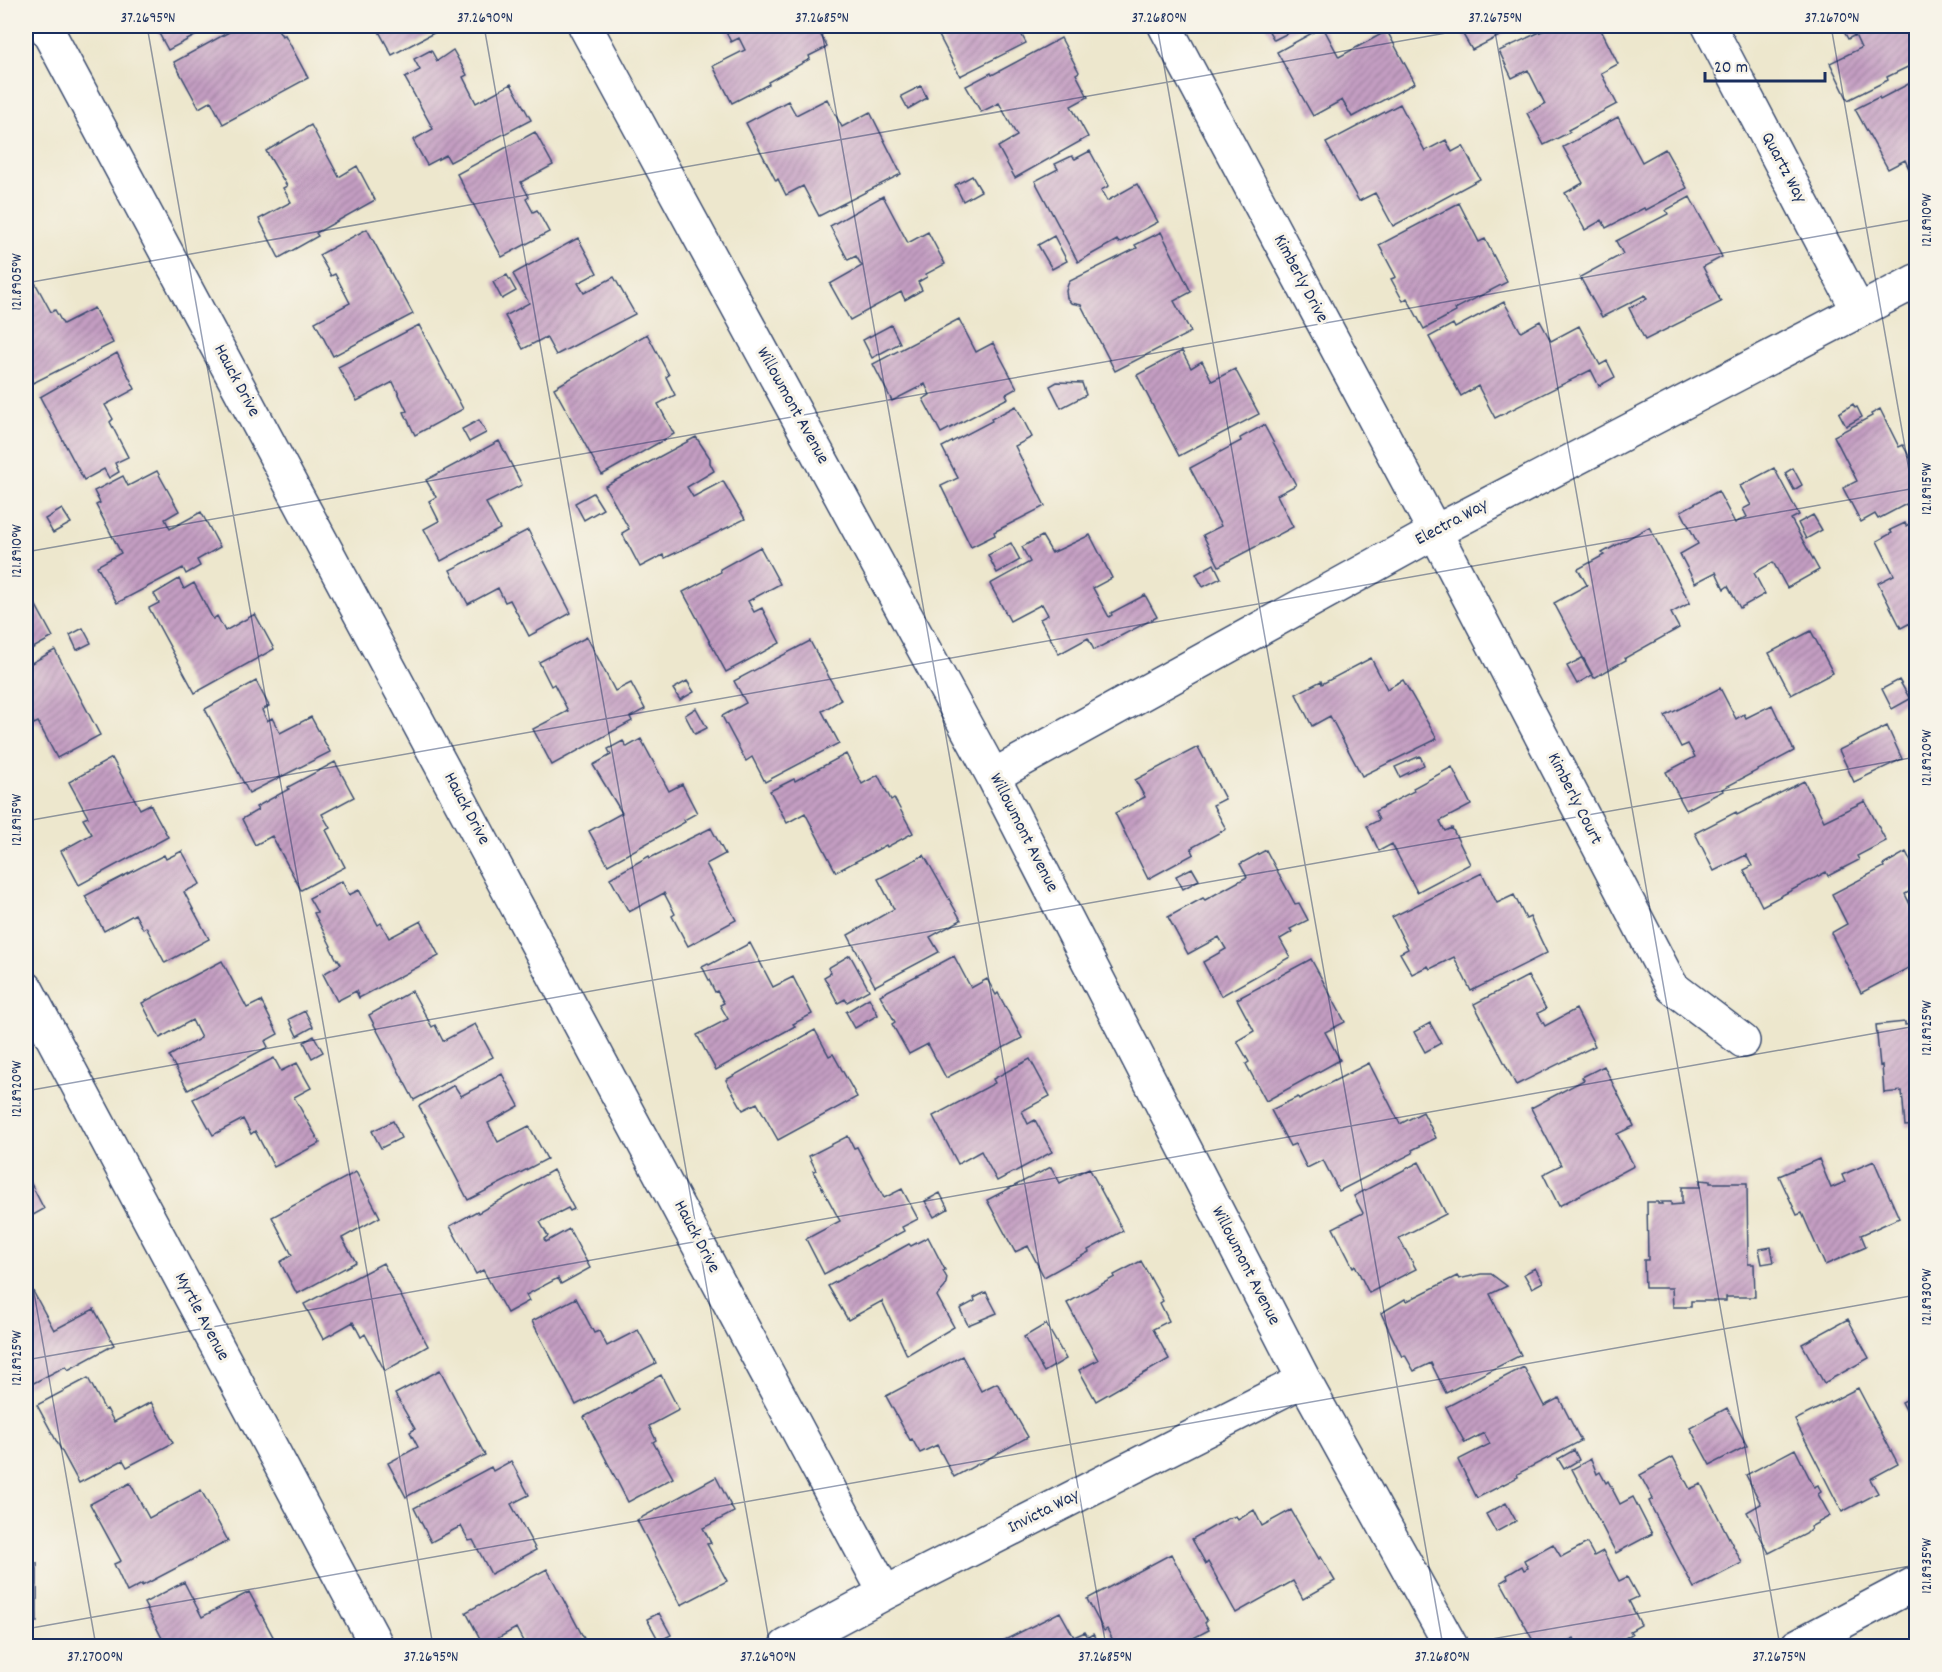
<svg xmlns="http://www.w3.org/2000/svg" width="1942" height="1672" font-family="Dekko,sans-serif">
<defs>
<pattern id="building-hatch" width="6" height="6" patternUnits="userSpaceOnUse" patternTransform="scale(1.5)"><rect width="6" height="6" fill="#c49ec2"/><path d="M-1 1l2-2M0 6l6-6M5 7l2-2" fill="none" stroke="#9e81a1"/></pattern>
</defs>
<rect width="100%" height="100%" fill="#f7f3e8"/>
<filter id="ink" filterUnits="userSpaceOnUse"><feTurbulence type="fractalNoise" baseFrequency=".0167" numOctaves="2"/><feDisplacementMap in="SourceGraphic" scale="12" xChannelSelector="R" yChannelSelector="G"/><feConvolveMatrix kernelMatrix="1 2 1 2 8 2 1 2 1" color-interpolation-filters="sRGB"/></filter>
<filter id="wash" filterUnits="userSpaceOnUse"><feTurbulence type="fractalNoise" baseFrequency=".008" numOctaves="4" result="noise"/><feDisplacementMap in="SourceGraphic" scale="24" xChannelSelector="R" yChannelSelector="G"/><feGaussianBlur stdDeviation="1.35" result="paint"/><feColorMatrix in="noise" values="0 0 0 0 0 0 0 0 0 0 0 0 0 0 0 0 0 1.4 0 .05"/><feComposite in="paint" operator="in"/></filter>
<g filter="url(#wash)">
<rect width="100%" height="100%" fill="#ede7cd"/>
<g id="blocks">
<path fill="url(#building-hatch)" d="M 155,26 L 214,26 L 168,50 Z
M 240,26 L 276,26 L 282,36 L 285,35 L 308,78 L 223,124 L 211,101 L 199,108 L 174,62 Z
M 376,26 L 447,26 L 392,55 Z
M 723,26 L 816,26 L 827,47 L 809,56 L 810,59 L 768,82 L 769,84 L 732,103 L 713,66 L 745,50 L 739,38 L 731,42 Z
M 934,26 L 1017,26 L 1026,43 L 960,76 Z
M 1266,26 L 1302,26 L 1274,40 Z
M 1458,26 L 1519,26 L 1472,50 Z
M 1553,26 L 1599,26 L 1618,64 L 1601,73 L 1617,104 L 1568,130 L 1570,132 L 1544,145 L 1527,113 L 1545,104 L 1528,70 L 1512,78 L 1499,51 Z
M 1841,26 L 1916,26 L 1916,63 L 1887,77 L 1888,80 L 1848,100 L 1830,63 L 1861,48 L 1855,35 L 1848,39 Z
M 1323,27 L 1339,57 L 1387,31 L 1415,83 L 1352,117 L 1342,100 L 1313,116 L 1277,52 Z
M 1061,38 L 1079,72 L 1076,74 L 1088,97 L 1071,106 L 1088,137 L 1015,178 L 998,147 L 1017,136 L 999,103 L 981,112 L 966,86 L 991,73 L 992,75 Z
M 431,50 L 437,61 L 453,50 L 467,75 L 463,77 L 476,103 L 511,84 L 531,120 L 450,162 L 446,155 L 427,165 L 413,140 L 433,129 L 405,78 L 420,70 L 414,59 Z
M 1916,80 L 1916,184 L 1905,160 L 1888,169 L 1855,109 L 1879,97 L 1880,99 Z
M 921,86 L 927,98 L 908,109 L 901,96 Z
M 827,99 L 842,127 L 870,112 L 901,174 L 819,216 L 803,186 L 786,195 L 778,179 L 776,181 L 746,123 L 788,101 L 796,115 Z
M 1400,104 L 1425,151 L 1446,140 L 1452,152 L 1463,146 L 1480,179 L 1393,226 L 1375,193 L 1359,201 L 1326,143 Z
M 1618,117 L 1642,162 L 1665,149 L 1687,188 L 1646,210 L 1644,208 L 1606,228 L 1602,220 L 1585,230 L 1565,193 L 1583,183 L 1563,147 Z
M 311,125 L 339,177 L 357,166 L 375,200 L 316,233 L 318,236 L 279,258 L 259,219 L 291,202 L 283,188 L 287,186 L 266,151 Z
M 535,132 L 553,165 L 521,182 L 529,197 L 526,199 L 533,212 L 537,210 L 549,232 L 502,257 L 457,174 Z
M 1090,151 L 1109,186 L 1101,190 L 1107,201 L 1137,184 L 1158,222 L 1119,243 L 1117,240 L 1078,262 L 1035,181 L 1058,169 L 1055,164 L 1072,156 L 1075,159 Z
M 972,176 L 981,191 L 963,201 L 955,185 Z
M 883,196 L 908,243 L 928,232 L 945,264 L 926,274 L 927,277 L 918,282 L 922,290 L 905,300 L 901,292 L 850,320 L 830,284 L 862,266 L 856,256 L 848,260 L 830,226 Z
M 1690,197 L 1722,257 L 1703,267 L 1721,302 L 1645,340 L 1629,308 L 1647,299 L 1645,295 L 1602,317 L 1580,277 L 1623,254 L 1616,241 L 1668,214 L 1666,210 Z
M 1459,203 L 1479,242 L 1485,239 L 1507,282 L 1455,309 L 1456,312 L 1424,329 L 1407,298 L 1403,301 L 1391,279 L 1396,277 L 1379,245 Z
M 367,229 L 413,314 L 333,356 L 315,322 L 350,303 L 335,274 L 331,276 L 319,255 Z
M 1161,232 L 1191,292 L 1174,301 L 1191,332 L 1115,371 L 1081,305 L 1071,303 L 1067,298 L 1066,291 L 1068,284 L 1070,281 L 1137,248 L 1135,245 Z
M 1054,236 L 1067,261 L 1052,269 L 1038,245 Z
M 578,238 L 597,273 L 578,283 L 584,293 L 614,277 L 635,314 L 556,355 L 546,337 L 523,349 L 505,316 L 529,303 L 513,274 Z
M 507,275 L 516,291 L 502,299 L 493,282 Z
M 32,277 L 51,312 L 55,310 L 63,324 L 94,308 L 113,343 L 33,383 L 31,379 L 26,382 L 26,281 Z
M 1504,302 L 1521,332 L 1540,321 L 1551,341 L 1579,326 L 1600,365 L 1607,361 L 1615,377 L 1599,386 L 1591,370 L 1495,418 L 1478,386 L 1461,396 L 1429,337 L 1453,324 L 1455,328 Z
M 959,319 L 976,352 L 993,343 L 1017,388 L 1006,394 L 1008,398 L 941,433 L 923,399 L 930,395 L 925,384 L 892,401 L 873,364 Z
M 419,325 L 463,409 L 415,435 L 404,412 L 407,411 L 393,382 L 357,401 L 338,367 Z
M 891,325 L 900,343 L 872,358 L 863,340 Z
M 647,334 L 669,375 L 666,377 L 675,395 L 658,404 L 674,434 L 602,475 L 554,388 Z
M 1182,351 L 1191,368 L 1202,361 L 1212,381 L 1235,369 L 1259,414 L 1179,456 L 1137,375 Z
M 117,353 L 135,389 L 105,405 L 113,419 L 110,422 L 128,457 L 115,463 L 119,472 L 109,478 L 104,469 L 84,480 L 40,397 Z
M 1057,382 L 1082,383 L 1086,395 L 1061,408 L 1050,386 Z
M 1853,404 L 1855,408 L 1857,407 L 1862,417 L 1846,426 L 1839,413 Z
M 1016,406 L 1032,437 L 1015,446 L 1045,506 L 994,532 L 995,535 L 971,547 L 941,486 L 958,478 L 942,447 L 992,421 L 991,419 Z
M 1880,409 L 1899,447 L 1903,445 L 1910,458 L 1916,455 L 1916,499 L 1878,519 L 1875,514 L 1861,522 L 1843,488 L 1857,481 L 1834,436 L 1872,416 L 1871,414 Z
M 479,420 L 486,433 L 469,442 L 462,429 Z
M 1264,425 L 1296,485 L 1277,495 L 1293,527 L 1219,566 L 1203,535 L 1221,526 L 1190,468 L 1241,441 L 1240,438 Z
M 696,437 L 710,458 L 710,463 L 714,471 L 687,487 L 693,497 L 723,481 L 745,519 L 665,558 L 663,555 L 640,567 L 622,533 L 629,529 L 605,486 Z
M 499,441 L 522,485 L 486,503 L 500,529 L 441,561 L 424,529 L 439,521 L 429,501 L 436,497 L 426,480 Z
M 1774,468 L 1799,515 L 1791,519 L 1819,570 L 1787,588 L 1773,562 L 1754,573 L 1765,594 L 1740,608 L 1728,586 L 1724,589 L 1716,572 L 1695,583 L 1680,554 L 1698,544 L 1681,511 L 1718,491 L 1735,523 L 1747,517 L 1743,509 L 1751,505 L 1740,486 Z
M 1793,468 L 1802,485 L 1794,490 L 1785,473 Z
M 157,471 L 179,511 L 165,519 L 170,529 L 201,512 L 220,547 L 197,560 L 200,566 L 186,574 L 183,568 L 117,603 L 97,566 L 121,553 L 96,505 L 100,503 L 94,491 L 123,476 L 128,486 Z
M 593,493 L 603,509 L 584,520 L 575,503 Z
M 62,509 L 71,523 L 53,533 L 45,519 Z
M 1813,515 L 1822,530 L 1806,539 L 1798,523 Z
M 1916,520 L 1916,620 L 1901,628 L 1878,583 L 1894,575 L 1877,541 L 1892,533 L 1890,530 L 1905,523 L 1906,526 Z
M 1649,527 L 1690,603 L 1671,613 L 1679,628 L 1625,658 L 1626,660 L 1594,678 L 1554,603 L 1587,585 L 1578,569 L 1604,555 L 1602,553 Z
M 528,530 L 571,613 L 529,636 L 510,600 L 505,602 L 498,588 L 468,604 L 450,570 Z
M 1090,535 L 1112,578 L 1093,588 L 1109,617 L 1112,615 L 1111,613 L 1145,595 L 1157,617 L 1094,650 L 1088,638 L 1059,654 L 1040,619 L 1048,615 L 1042,604 L 1010,621 L 990,584 L 1030,562 L 1022,547 L 1042,536 L 1052,553 Z
M 1011,543 L 1020,560 L 997,573 L 988,555 Z
M 760,547 L 780,584 L 748,601 L 754,612 L 762,608 L 780,643 L 726,672 L 683,592 L 721,572 L 720,569 Z
M 1214,564 L 1221,578 L 1203,587 L 1196,574 Z
M 179,579 L 184,589 L 194,583 L 213,619 L 217,616 L 225,631 L 255,614 L 274,649 L 195,693 L 149,608 L 159,603 L 154,594 Z
M 26,587 L 53,637 L 26,652 Z
M 83,628 L 91,643 L 77,650 L 70,635 Z
M 1811,631 L 1833,673 L 1791,695 L 1769,653 Z
M 587,637 L 615,691 L 631,683 L 645,709 L 630,717 L 632,721 L 552,765 L 533,729 L 568,711 L 554,684 L 551,686 L 539,662 Z
M 810,641 L 841,700 L 822,711 L 839,743 L 765,782 L 752,757 L 746,761 L 722,716 L 746,703 L 734,681 Z
M 55,650 L 100,735 L 57,758 L 38,722 L 34,724 L 26,709 L 26,666 Z
M 1371,658 L 1387,689 L 1403,680 L 1437,739 L 1362,776 L 1330,716 L 1312,726 L 1296,694 L 1321,681 L 1322,684 Z
M 1582,658 L 1592,675 L 1577,684 L 1567,666 Z
M 1899,680 L 1910,699 L 1892,709 L 1882,689 Z
M 256,681 L 269,706 L 262,710 L 267,721 L 272,718 L 280,733 L 311,717 L 330,752 L 249,793 L 205,709 Z
M 687,681 L 694,692 L 680,700 L 673,689 Z
M 1720,688 L 1736,719 L 1744,714 L 1746,718 L 1772,705 L 1794,751 L 1722,789 L 1723,791 L 1686,810 L 1666,772 L 1695,757 L 1688,744 L 1681,747 L 1665,716 Z
M 696,708 L 707,728 L 695,734 L 685,715 Z
M 1887,726 L 1902,759 L 1854,782 L 1839,750 Z
M 641,739 L 669,791 L 682,784 L 697,813 L 684,820 L 685,822 L 608,865 L 589,831 L 622,813 L 593,765 L 611,755 L 608,749 L 623,741 L 627,747 Z
M 1198,747 L 1225,799 L 1213,805 L 1226,829 L 1191,848 L 1194,854 L 1148,879 L 1115,813 L 1145,797 L 1135,780 Z
M 846,754 L 862,784 L 878,775 L 891,800 L 894,798 L 913,833 L 887,847 L 886,845 L 836,872 L 805,813 L 787,823 L 770,791 L 794,779 L 795,781 Z
M 1420,756 L 1424,765 L 1400,777 L 1395,767 Z
M 112,758 L 140,809 L 150,804 L 168,837 L 79,885 L 61,851 L 92,834 L 83,819 L 88,817 L 69,782 Z
M 335,762 L 354,797 L 322,814 L 330,828 L 326,830 L 345,867 L 301,890 L 272,836 L 255,845 L 242,819 L 258,810 L 256,807 L 289,789 L 288,787 Z
M 1452,767 L 1471,805 L 1440,821 L 1445,831 L 1452,828 L 1470,864 L 1417,892 L 1392,844 L 1379,851 L 1367,826 L 1379,820 L 1375,811 L 1414,791 L 1413,788 Z
M 1804,781 L 1824,821 L 1865,801 L 1886,841 L 1857,856 L 1859,860 L 1828,876 L 1826,872 L 1762,906 L 1744,870 L 1752,866 L 1746,855 L 1714,871 L 1695,833 L 1736,812 L 1737,815 Z
M 711,828 L 725,854 L 706,864 L 736,920 L 688,946 L 672,916 L 675,914 L 664,893 L 629,912 L 610,878 L 649,856 L 650,858 Z
M 1266,850 L 1295,904 L 1299,903 L 1308,920 L 1290,929 L 1292,932 L 1280,939 L 1290,957 L 1221,996 L 1203,962 L 1226,949 L 1219,937 L 1188,954 L 1168,917 L 1203,898 L 1205,900 L 1247,877 L 1240,864 Z
M 182,851 L 200,884 L 184,892 L 209,939 L 165,963 L 146,927 L 143,929 L 135,914 L 104,931 L 85,896 L 164,855 L 166,859 Z
M 1906,852 L 1916,872 L 1916,888 L 1905,894 L 1916,917 L 1916,964 L 1861,993 L 1831,933 L 1847,924 L 1832,894 L 1884,867 L 1883,865 Z
M 924,855 L 961,920 L 930,937 L 939,952 L 875,986 L 848,935 L 894,909 L 878,879 Z
M 1192,868 L 1199,880 L 1183,889 L 1176,876 Z
M 1482,873 L 1497,903 L 1514,895 L 1526,919 L 1530,917 L 1547,953 L 1471,991 L 1454,957 L 1430,969 L 1428,966 L 1412,974 L 1400,953 L 1408,949 L 1392,917 Z
M 342,881 L 349,895 L 359,890 L 378,925 L 381,923 L 389,938 L 421,921 L 439,956 L 359,998 L 356,991 L 337,1001 L 323,974 L 341,964 L 338,959 L 337,960 L 330,947 L 331,946 L 314,913 L 317,912 L 309,898 Z
M 750,943 L 773,987 L 793,977 L 812,1014 L 793,1024 L 795,1026 L 716,1070 L 697,1035 L 728,1019 L 720,1005 L 724,1003 L 717,991 L 715,992 L 702,966 L 708,963 L 709,965 Z
M 850,955 L 869,990 L 847,1002 L 845,999 L 838,1003 L 824,977 L 831,973 L 828,968 Z
M 954,956 L 971,988 L 987,979 L 996,995 L 998,993 L 1022,1038 L 946,1078 L 928,1044 L 909,1054 L 892,1024 L 895,1022 L 880,995 Z
M 1311,959 L 1345,1022 L 1325,1032 L 1340,1060 L 1266,1101 L 1246,1064 L 1249,1062 L 1237,1041 L 1254,1031 L 1237,999 Z
M 222,961 L 247,1008 L 261,1001 L 278,1034 L 265,1041 L 268,1047 L 188,1090 L 169,1056 L 201,1038 L 192,1020 L 160,1038 L 142,1003 Z
M 1528,976 L 1546,1009 L 1538,1013 L 1545,1026 L 1576,1009 L 1595,1046 L 1516,1085 L 1474,1004 Z
M 412,991 L 432,1027 L 435,1025 L 443,1041 L 475,1024 L 493,1057 L 414,1100 L 369,1015 Z
M 869,998 L 878,1015 L 855,1028 L 846,1012 Z
M 305,1011 L 313,1027 L 297,1036 L 289,1019 Z
M 1905,1022 L 1905,1025 L 1916,1024 L 1916,1125 L 1905,1126 L 1902,1091 L 1884,1093 L 1882,1065 L 1880,1066 L 1876,1025 Z
M 1430,1023 L 1441,1043 L 1425,1052 L 1414,1032 Z
M 815,1030 L 829,1056 L 833,1054 L 857,1097 L 778,1140 L 757,1103 L 743,1110 L 726,1080 Z
M 314,1036 L 323,1052 L 312,1058 L 304,1042 Z
M 274,1058 L 281,1071 L 297,1063 L 311,1088 L 294,1097 L 320,1143 L 274,1167 L 255,1131 L 251,1134 L 243,1119 L 213,1135 L 193,1099 Z
M 1030,1059 L 1050,1096 L 1022,1111 L 1028,1124 L 1035,1120 L 1052,1152 L 997,1181 L 981,1151 L 958,1164 L 933,1116 L 995,1083 L 993,1079 Z
M 1369,1063 L 1400,1124 L 1423,1112 L 1436,1138 L 1412,1150 L 1413,1153 L 1339,1191 L 1323,1160 L 1307,1168 L 1295,1144 L 1290,1146 L 1271,1110 L 1298,1097 L 1299,1099 Z
M 1604,1066 L 1634,1126 L 1617,1134 L 1634,1166 L 1559,1206 L 1543,1174 L 1561,1165 L 1531,1108 L 1584,1080 L 1582,1077 Z
M 502,1074 L 519,1106 L 488,1123 L 498,1142 L 529,1126 L 547,1159 L 468,1200 L 419,1106 L 454,1085 L 461,1096 Z
M 393,1121 L 401,1138 L 381,1148 L 372,1131 Z
M 848,1136 L 854,1148 L 857,1147 L 884,1198 L 902,1189 L 918,1219 L 902,1227 L 904,1231 L 824,1274 L 806,1239 L 840,1221 L 813,1171 L 816,1170 L 809,1156 Z
M 1819,1159 L 1831,1188 L 1845,1182 L 1842,1175 L 1874,1161 L 1899,1218 L 1861,1235 L 1866,1247 L 1825,1265 L 1802,1213 L 1797,1215 L 1779,1176 Z
M 1419,1162 L 1446,1214 L 1399,1238 L 1416,1269 L 1369,1293 L 1355,1265 L 1353,1267 L 1333,1228 L 1363,1213 L 1354,1196 Z
M 1051,1167 L 1060,1183 L 1089,1168 L 1123,1231 L 1088,1250 L 1089,1252 L 1044,1277 L 1028,1246 L 1015,1252 L 987,1200 Z
M 553,1170 L 574,1209 L 570,1211 L 568,1208 L 540,1222 L 548,1236 L 544,1239 L 546,1242 L 569,1229 L 590,1268 L 561,1284 L 558,1278 L 526,1295 L 529,1301 L 507,1313 L 483,1270 L 476,1274 L 450,1226 L 477,1211 L 478,1213 Z
M 356,1172 L 380,1217 L 342,1238 L 356,1262 L 297,1294 L 280,1262 L 292,1255 L 272,1217 Z
M 26,1174 L 44,1209 L 26,1219 Z
M 1700,1180 L 1710,1181 L 1710,1183 L 1747,1183 L 1748,1264 L 1754,1264 L 1755,1297 L 1726,1297 L 1726,1301 L 1691,1301 L 1691,1307 L 1673,1307 L 1672,1288 L 1645,1288 L 1644,1260 L 1648,1260 L 1647,1202 L 1658,1202 L 1658,1204 L 1662,1204 L 1661,1202 L 1671,1202 L 1671,1205 L 1682,1204 L 1682,1187 L 1700,1187 Z
M 940,1193 L 948,1209 L 934,1217 L 925,1201 Z
M 928,1237 L 945,1270 L 943,1271 L 947,1278 L 945,1287 L 937,1296 L 954,1327 L 907,1355 L 882,1301 L 848,1320 L 828,1286 L 867,1265 L 868,1267 L 909,1244 L 911,1246 Z
M 1771,1247 L 1774,1262 L 1762,1264 L 1759,1249 Z
M 1141,1261 L 1163,1301 L 1160,1303 L 1169,1321 L 1153,1329 L 1169,1359 L 1096,1401 L 1079,1370 L 1098,1360 L 1067,1303 L 1115,1277 L 1114,1275 Z
M 383,1263 L 428,1346 L 385,1371 L 365,1334 L 361,1337 L 353,1322 L 323,1339 L 304,1304 Z
M 1535,1268 L 1543,1282 L 1532,1288 L 1524,1274 Z
M 1481,1274 L 1491,1274 L 1507,1286 L 1490,1294 L 1521,1355 L 1446,1393 L 1431,1363 L 1414,1371 L 1405,1355 L 1402,1357 L 1381,1313 L 1405,1299 L 1407,1301 L 1457,1276 L 1459,1279 Z
M 28,1282 L 54,1330 L 94,1309 L 114,1345 L 68,1370 L 66,1366 L 26,1387 L 26,1284 Z
M 986,1292 L 997,1313 L 968,1325 L 960,1309 L 975,1301 L 974,1298 Z
M 576,1298 L 594,1333 L 599,1331 L 607,1346 L 638,1330 L 656,1363 L 576,1405 L 532,1321 Z
M 1848,1319 L 1869,1358 L 1824,1383 L 1802,1344 Z
M 1046,1324 L 1066,1359 L 1044,1372 L 1024,1337 Z
M 962,1356 L 981,1391 L 997,1383 L 1028,1437 L 954,1477 L 937,1445 L 920,1453 L 912,1439 L 910,1440 L 886,1396 Z
M 1524,1367 L 1544,1406 L 1559,1398 L 1581,1441 L 1517,1474 L 1518,1477 L 1477,1498 L 1458,1460 L 1490,1444 L 1484,1433 L 1465,1443 L 1446,1407 Z
M 440,1370 L 485,1455 L 406,1497 L 388,1463 L 418,1447 L 410,1432 L 415,1429 L 395,1394 Z
M 661,1375 L 679,1410 L 649,1426 L 656,1440 L 653,1442 L 673,1478 L 628,1502 L 584,1417 Z
M 88,1378 L 105,1410 L 107,1409 L 114,1422 L 151,1402 L 173,1443 L 127,1467 L 123,1460 L 79,1483 L 37,1405 Z
M 1858,1388 L 1898,1464 L 1870,1479 L 1878,1493 L 1842,1512 L 1795,1420 Z
M 1916,1395 L 1916,1429 L 1902,1402 Z
M 1727,1408 L 1747,1446 L 1710,1465 L 1690,1428 Z
M 1795,1449 L 1814,1487 L 1818,1485 L 1821,1492 L 1818,1494 L 1830,1516 L 1810,1527 L 1811,1529 L 1806,1534 L 1769,1553 L 1747,1512 L 1761,1504 L 1746,1475 Z
M 1574,1450 L 1579,1460 L 1564,1469 L 1558,1459 Z
M 1673,1457 L 1690,1489 L 1701,1484 L 1742,1563 L 1694,1588 L 1652,1508 L 1649,1501 L 1653,1499 L 1640,1475 Z
M 1591,1459 L 1597,1474 L 1600,1472 L 1606,1483 L 1608,1481 L 1620,1504 L 1633,1497 L 1652,1534 L 1616,1553 L 1572,1469 Z
M 511,1461 L 529,1495 L 511,1504 L 536,1550 L 491,1574 L 473,1540 L 469,1541 L 461,1526 L 431,1542 L 414,1508 L 491,1467 L 493,1471 Z
M 716,1477 L 734,1512 L 703,1528 L 711,1543 L 707,1544 L 727,1581 L 681,1605 L 637,1520 Z
M 130,1483 L 149,1518 L 201,1490 L 228,1541 L 142,1586 L 142,1584 L 127,1592 L 114,1564 L 121,1561 L 90,1504 Z
M 1506,1503 L 1516,1521 L 1496,1532 L 1486,1514 Z
M 1254,1510 L 1262,1526 L 1291,1510 L 1319,1559 L 1321,1557 L 1335,1581 L 1303,1599 L 1293,1581 L 1236,1613 L 1208,1562 L 1206,1564 L 1192,1539 L 1227,1519 L 1236,1516 L 1238,1520 Z
M 1587,1543 L 1594,1556 L 1603,1551 L 1619,1581 L 1627,1577 L 1638,1597 L 1629,1601 L 1641,1625 L 1630,1631 L 1632,1634 L 1618,1642 L 1616,1639 L 1603,1646 L 1578,1646 L 1574,1638 L 1558,1646 L 1536,1646 L 1501,1582 L 1508,1578 L 1507,1575 L 1522,1566 L 1524,1570 L 1528,1568 L 1524,1560 L 1553,1544 L 1561,1557 Z
M 1171,1554 L 1207,1621 L 1205,1623 L 1209,1630 L 1178,1646 L 1116,1646 L 1107,1629 L 1104,1631 L 1087,1599 Z
M 26,1563 L 37,1563 L 37,1622 L 26,1622 Z
M 547,1569 L 588,1646 L 530,1646 L 527,1641 L 524,1643 L 516,1628 L 484,1646 L 466,1612 Z
M 184,1582 L 202,1617 L 249,1592 L 277,1644 L 273,1646 L 166,1646 L 144,1603 Z
M 1060,1612 L 1074,1637 L 1085,1632 L 1088,1637 L 1093,1634 L 1100,1646 L 996,1646 L 995,1645 Z
M 659,1613 L 671,1635 L 659,1641 L 647,1619 Z"/>
</g>
</g>
<g filter="url(#ink)">
<use href="#blocks" fill-opacity="0" stroke="#3a4b6f" stroke-width="1.5"/>
<g fill="none" stroke-linecap="round" stroke-linejoin="round">
<defs>
<path id="minor" d="M 45,26 L 885,1593
M 585,26 L 993,776 L 1304,1380 L 1451,1646
M 1165,26 L 1435,532 L 1672,987 L 1743,1041
M 1709,26 L 1858,310
M 993,776 L 1435,532 L 1916,281
M 26,988 L 377,1646
M 786,1646 L 885,1593 L 1304,1380
M 1797,1646 L 1916,1583"/>
</defs>
<use href="#minor" stroke="#3a4b6f" stroke-width="36"/>
<use href="#minor" stroke="#fff" stroke-width="33"/>
</g>
</g>
<path fill="none" stroke="#1b2f5e" stroke-width="1.5" stroke-opacity="0.45" d="M 147,26 L 433,1646M 484,26 L 770,1646M 821,26 L 1106,1646M 1157,26 L 1443,1646M 1494,26 L 1780,1646M 1831,26 L 1916,510M 26,283 L 1486,26M 26,552 L 1916,219M 26,821 L 1916,488M 26,1091 L 1916,757M 26,1247 L 96,1646M 26,1360 L 1916,1026M 26,1629 L 1916,1295M 1452,1646 L 1916,1565"/>
<g text-anchor="middle" dominant-baseline="central" stroke-width="6" stroke-linejoin="round" paint-order="stroke">
<g font-size="18" fill="#1b2f5e" stroke="#f7f3e8">
<text transform="translate(1783 168) rotate(62)">Quartz Way</text>
<text transform="translate(1300 279) rotate(62)">Kimberly Drive</text>
<text transform="translate(236 381) rotate(62)">Hauck Drive</text>
<text transform="translate(792 406) rotate(61)">Willowmont Avenue</text>
<text transform="translate(1452 523) rotate(-28)">Electra Way</text>
<text transform="translate(1574 799) rotate(63)">Kimberly Court</text>
<text transform="translate(466 809) rotate(62)">Hauck Drive</text>
<text transform="translate(1023 833) rotate(63)">Willowmont Avenue</text>
<text transform="translate(696 1237) rotate(62)">Hauck Drive</text>
<text transform="translate(1245 1266) rotate(63)">Willowmont Avenue</text>
<text transform="translate(201 1317) rotate(62)">Myrtle Avenue</text>
<text transform="translate(1044 1512) rotate(-27)">Invicta Way</text>
</g>
</g>
<rect width="1942" height="1672" fill="none" stroke="#f7f3e8" stroke-width="66"/>
<path d="M1705 72v9h120v-9" fill="none" stroke="#1b2f5e" stroke-width="3"/>
<text x="1714" y="72" font-size="18" fill="#1b2f5e" stroke="#f7f3e8" stroke-width="4.5" paint-order="stroke">20 m</text>
<rect x="33" y="33" width="1876" height="1606" fill="none" stroke="#1b2f5e" stroke-width="2"/>
<g font-size="15" text-anchor="middle" fill="#1b2f5e">
<text x="148" y="22">37.2695°N</text>
<text x="485" y="22">37.2690°N</text>
<text x="822" y="22">37.2685°N</text>
<text x="1159" y="22">37.2680°N</text>
<text x="1495" y="22">37.2675°N</text>
<text x="1832" y="22">37.2670°N</text>
<text transform="translate(1926 220) rotate(-90)" y="5">121.8910°W</text>
<text transform="translate(16 282) rotate(-90)" y="5">121.8905°W</text>
<text transform="translate(1926 489) rotate(-90)" y="5">121.8915°W</text>
<text transform="translate(16 551) rotate(-90)" y="5">121.8910°W</text>
<text transform="translate(1926 758) rotate(-90)" y="5">121.8920°W</text>
<text transform="translate(16 820) rotate(-90)" y="5">121.8915°W</text>
<text transform="translate(1926 1028) rotate(-90)" y="5">121.8925°W</text>
<text transform="translate(16 1089) rotate(-90)" y="5">121.8920°W</text>
<text transform="translate(1926 1297) rotate(-90)" y="5">121.8930°W</text>
<text transform="translate(16 1358) rotate(-90)" y="5">121.8925°W</text>
<text transform="translate(1926 1566) rotate(-90)" y="5">121.8935°W</text>
<text x="95" y="1661">37.2700°N</text>
<text x="431" y="1661">37.2695°N</text>
<text x="768" y="1661">37.2690°N</text>
<text x="1105" y="1661">37.2685°N</text>
<text x="1442" y="1661">37.2680°N</text>
<text x="1779" y="1661">37.2675°N</text>
</g>
</svg>
